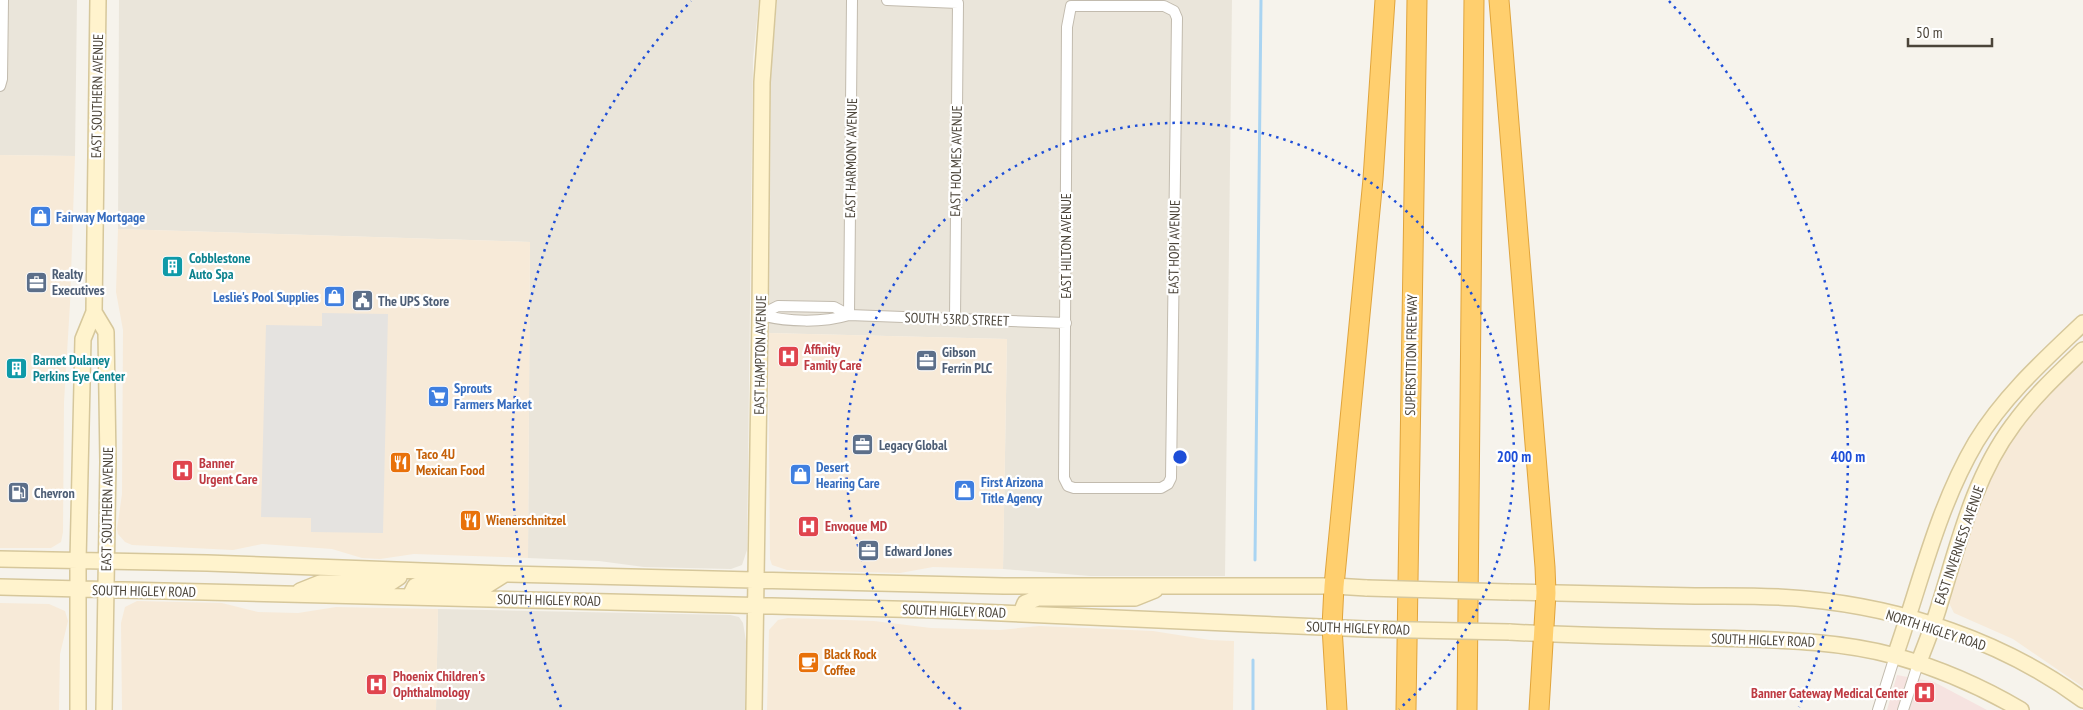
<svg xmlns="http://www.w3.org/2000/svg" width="2083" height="710" font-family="'PT Sans Narrow',sans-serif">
<rect width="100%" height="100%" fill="#f6f3ec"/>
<path fill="#eae5da" d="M 0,0 L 77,0 L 75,156 L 0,155 Z
M 119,0 L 759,0 L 753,59 L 747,550 L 742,565 L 731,569 L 644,567 L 599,561 L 528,558 L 530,242 L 118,229 Z
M 777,0 L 1232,0 L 1225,576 L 1090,576 L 1003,569 L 1007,339 L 769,333 L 771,74 Z
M 438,609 L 730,615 L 739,617 L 743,623 L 746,641 L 745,710 L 436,710 Z"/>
<path fill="#f7ead8" d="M 0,155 L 75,156 L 70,304 L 64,402 L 63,532 L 61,542 L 51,548 L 0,548 Z
M 118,229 L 530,242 L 528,558 L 414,554 L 380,559 L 362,558 L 332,549 L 262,544 L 233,550 L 132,545 L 125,542 L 118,534 L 117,529 L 122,494 L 123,330 L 116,292 Z
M 768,333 L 1007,339 L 1003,569 L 933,567 L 900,573 L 787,570 L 772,565 L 770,559 Z
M 2083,361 L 2083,687 L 2013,639 L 1954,613 L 1949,603 L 1950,594 L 1980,499 L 1996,464 L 2034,410 Z
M 137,601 L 222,603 L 258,612 L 298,613 L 336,607 L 438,609 L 436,710 L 122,710 L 121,623 L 125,607 Z
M 0,603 L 49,604 L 65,611 L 68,621 L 60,654 L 59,710 L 0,710 Z
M 788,618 L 874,621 L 931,628 L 1000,630 L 1039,626 L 1153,631 L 1210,640 L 1234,641 L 1233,710 L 767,710 L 769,630 L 778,620 Z"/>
<path fill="#f6e3e0" d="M 1897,675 L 1934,682 L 1987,710 L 1887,710 Z"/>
<path fill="#e5e3e0" d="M 322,313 L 388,314 L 383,533 L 311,532 L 311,518 L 261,517 L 266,325 L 322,326 Z"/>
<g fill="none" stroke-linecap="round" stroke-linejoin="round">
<path stroke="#a9d4f2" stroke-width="3" d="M 1255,560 L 1261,0
M 1253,710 L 1253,660"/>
<defs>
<path id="street" d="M 887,0 L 958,3 L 955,319
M 1071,6 L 1164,6 L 1174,11 L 1177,18 L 1171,478 L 1168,484 L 1161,488 L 1074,488 L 1068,486 L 1064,478 L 1067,27 Z
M 0,86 L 2,79 L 3,0
M 760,315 C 788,322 822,323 849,315 L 1066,323
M 760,315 L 778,306 L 834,307 L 849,315
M 849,315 L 852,0
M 1878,710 L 1895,656
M 1903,710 L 1918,664"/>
<path id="secondary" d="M 94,312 L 106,332 L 108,462 L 104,710
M 0,559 L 207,563 L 505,574 L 1004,586 L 1334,586 L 1367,588
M 0,587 L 933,610 L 1366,629
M 300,591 L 320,583 L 390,583 L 399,577 L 399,571
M 1509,592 C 1571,593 1633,595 1695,596 C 1732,596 1769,595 1805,599 C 1903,608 2003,641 2083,700
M 410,596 L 415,586 L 421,584 L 486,586 L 505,574
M 1021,613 L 1025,603 L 1038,598 L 1135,598 L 1155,590
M 1509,632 C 1577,636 1646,637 1714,638 C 1775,640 1836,640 1895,656 C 1938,668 1982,687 2021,710
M 1895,656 C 1920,585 1937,508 1976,442 C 2004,396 2044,360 2083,323
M 1918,664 C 1926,644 1934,624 1940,603 C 1959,542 1974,477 2013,425 C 2033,397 2059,373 2083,350
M 78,710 L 78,561 L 83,339 L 94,312 L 98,0
M 754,710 L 760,315 L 762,82 L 768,0"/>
<path id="highway" d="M 1499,0 L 1545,567 L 1546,593 L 1539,710
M 1337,710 L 1332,627 L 1334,586 L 1373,179 L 1385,0
M 1406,710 L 1417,0
M 1467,710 L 1474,0"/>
</defs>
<use href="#street" stroke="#c2bbae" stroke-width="12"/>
<use href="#secondary" stroke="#d6c79b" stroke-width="18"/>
<use href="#highway" stroke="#e0a43c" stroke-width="21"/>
<use href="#street" stroke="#fff" stroke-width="10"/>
<use href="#secondary" stroke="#fff3cd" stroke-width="15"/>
<use href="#highway" stroke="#ffcf6e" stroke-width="19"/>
<defs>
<path id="secondary-bridge" d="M 1367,588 L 1509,592
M 1366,629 L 1509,632"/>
</defs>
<use href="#secondary-bridge" stroke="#d6c79b" stroke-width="18" stroke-linecap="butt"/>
<use href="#secondary-bridge" stroke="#fff3cd" stroke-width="15"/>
</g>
<g fill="none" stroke="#1d4ed8" stroke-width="2.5" stroke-dasharray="2.5 5">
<path d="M961 709A334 334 0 1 1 1399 709"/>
<path d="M561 707A668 668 0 0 1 691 1M1669 1A668 668 0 0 1 1799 707"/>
</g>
<defs>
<symbol id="shop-square" viewBox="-11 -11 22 22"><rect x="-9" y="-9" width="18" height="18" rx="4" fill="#3f7fe0" stroke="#fff"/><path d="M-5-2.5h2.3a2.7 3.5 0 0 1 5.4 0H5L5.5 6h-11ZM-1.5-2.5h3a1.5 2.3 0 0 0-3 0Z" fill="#fff"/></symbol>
<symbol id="building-square" viewBox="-11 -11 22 22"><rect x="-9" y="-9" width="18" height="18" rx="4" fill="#0f9aa8" stroke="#fff"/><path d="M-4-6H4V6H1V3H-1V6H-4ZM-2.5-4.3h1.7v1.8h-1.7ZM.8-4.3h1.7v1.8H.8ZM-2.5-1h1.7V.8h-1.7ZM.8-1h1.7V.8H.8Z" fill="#fff"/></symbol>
<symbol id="office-square" viewBox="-11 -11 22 22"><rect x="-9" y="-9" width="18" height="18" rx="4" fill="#5c6f8a" stroke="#fff"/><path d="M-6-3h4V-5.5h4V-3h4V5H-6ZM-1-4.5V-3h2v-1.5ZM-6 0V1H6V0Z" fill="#fff"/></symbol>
<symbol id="civic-square" viewBox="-11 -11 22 22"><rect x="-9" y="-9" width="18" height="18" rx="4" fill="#5c6f8a" stroke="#fff"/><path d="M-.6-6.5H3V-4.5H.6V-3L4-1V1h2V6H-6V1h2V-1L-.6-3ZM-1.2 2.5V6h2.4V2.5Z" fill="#fff"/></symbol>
<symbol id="hospital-square" viewBox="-11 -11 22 22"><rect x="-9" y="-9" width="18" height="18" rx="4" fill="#e0444e" stroke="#fff"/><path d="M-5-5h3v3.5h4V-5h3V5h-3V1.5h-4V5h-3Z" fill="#fff"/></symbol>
<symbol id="supermarket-square" viewBox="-11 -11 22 22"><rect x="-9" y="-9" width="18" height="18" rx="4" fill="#3f7fe0" stroke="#fff"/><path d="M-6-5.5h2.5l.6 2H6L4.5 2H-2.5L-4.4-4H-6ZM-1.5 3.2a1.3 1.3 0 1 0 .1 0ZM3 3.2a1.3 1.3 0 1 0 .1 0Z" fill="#fff"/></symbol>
<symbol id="restaurant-square" viewBox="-11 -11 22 22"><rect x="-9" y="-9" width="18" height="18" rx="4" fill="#e8710a" stroke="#fff"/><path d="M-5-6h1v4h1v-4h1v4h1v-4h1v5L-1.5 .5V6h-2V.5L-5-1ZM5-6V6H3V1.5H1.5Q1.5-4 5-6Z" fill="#fff"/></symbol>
<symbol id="fuel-square" viewBox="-11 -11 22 22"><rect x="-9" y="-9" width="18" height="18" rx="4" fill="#5c6f8a" stroke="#fff"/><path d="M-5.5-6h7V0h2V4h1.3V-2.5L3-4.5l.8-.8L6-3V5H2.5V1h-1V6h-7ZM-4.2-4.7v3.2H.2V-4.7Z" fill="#fff"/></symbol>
<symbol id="cafe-square" viewBox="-11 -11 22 22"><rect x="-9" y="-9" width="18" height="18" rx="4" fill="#e8710a" stroke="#fff"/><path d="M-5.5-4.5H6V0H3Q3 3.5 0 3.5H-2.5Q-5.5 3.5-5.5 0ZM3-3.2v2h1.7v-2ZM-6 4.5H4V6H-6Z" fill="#fff"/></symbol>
</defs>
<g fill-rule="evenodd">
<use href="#shop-square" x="28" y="204" width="25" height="25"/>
<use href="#building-square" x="160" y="254" width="25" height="25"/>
<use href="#office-square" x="24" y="270" width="25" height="25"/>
<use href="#shop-square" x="322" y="284" width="25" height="25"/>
<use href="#civic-square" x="350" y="288" width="25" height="25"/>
<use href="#hospital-square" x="776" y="344" width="25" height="25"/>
<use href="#office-square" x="914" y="348" width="25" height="25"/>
<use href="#building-square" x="4" y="356" width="25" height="25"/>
<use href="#supermarket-square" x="426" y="384" width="25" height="25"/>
<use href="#office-square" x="850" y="432" width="25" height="25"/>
<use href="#restaurant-square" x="388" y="450" width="25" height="25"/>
<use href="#hospital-square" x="170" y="458" width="25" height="25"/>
<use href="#shop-square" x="788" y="462" width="25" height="25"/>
<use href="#shop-square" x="952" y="478" width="25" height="25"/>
<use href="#fuel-square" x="6" y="480" width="25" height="25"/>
<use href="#restaurant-square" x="458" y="508" width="25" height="25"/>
<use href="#hospital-square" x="796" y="514" width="25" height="25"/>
<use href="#office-square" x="856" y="538" width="25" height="25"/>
<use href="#cafe-square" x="796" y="650" width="25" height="25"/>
<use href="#hospital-square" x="364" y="672" width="25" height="25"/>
<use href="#hospital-square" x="1912" y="680" width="25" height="25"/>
</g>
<g text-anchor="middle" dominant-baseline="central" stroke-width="4.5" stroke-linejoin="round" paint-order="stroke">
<g font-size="14" fill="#4b4439" stroke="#fff">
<text transform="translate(97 96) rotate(-89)">EAST SOUTHERN AVENUE</text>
<text transform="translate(851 158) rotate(-89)">EAST HARMONY AVENUE</text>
<text transform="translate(956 161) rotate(-89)">EAST HOLMES AVENUE</text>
<text transform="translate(1066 246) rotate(-90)">EAST HILTON AVENUE</text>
<text transform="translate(1174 247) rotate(-89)">EAST HOPI AVENUE</text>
<text transform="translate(957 319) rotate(2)">SOUTH 53RD STREET</text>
<text transform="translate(760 355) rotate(-89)">EAST HAMPTON AVENUE</text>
<text transform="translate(1411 355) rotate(-89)">SUPERSTITION FREEWAY</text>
<text transform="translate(107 509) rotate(-89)">EAST SOUTHERN AVENUE</text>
<text transform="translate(1959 545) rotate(-71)">EAST INVERNESS AVENUE</text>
<text transform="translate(144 591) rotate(1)">SOUTH HIGLEY ROAD</text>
<text transform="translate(549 600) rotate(1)">SOUTH HIGLEY ROAD</text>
<text transform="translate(954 611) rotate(2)">SOUTH HIGLEY ROAD</text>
<text transform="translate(1358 628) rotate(2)">SOUTH HIGLEY ROAD</text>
<text transform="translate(1936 630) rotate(18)">NORTH HIGLEY ROAD</text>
<text transform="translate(1763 640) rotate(2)">SOUTH HIGLEY ROAD</text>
</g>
<g font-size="14" font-weight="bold" fill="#366cbe" stroke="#fff" text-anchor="start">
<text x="56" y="217">Fairway Mortgage</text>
<text x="319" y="297" text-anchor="end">Leslie's Pool Supplies</text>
<text x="454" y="388">Sprouts<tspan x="454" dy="16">Farmers Market</tspan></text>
<text x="816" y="467">Desert<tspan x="816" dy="16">Hearing Care</tspan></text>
<text x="981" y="482">First Arizona<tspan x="981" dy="16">Title Agency</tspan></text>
</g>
<g font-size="14" font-weight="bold" fill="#0d838f" stroke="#fff" text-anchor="start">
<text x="189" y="258">Cobblestone<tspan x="189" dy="16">Auto Spa</tspan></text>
<text x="33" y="360">Barnet Dulaney<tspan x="33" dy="16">Perkins Eye Center</tspan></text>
</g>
<g font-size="14" font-weight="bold" fill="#4e5e75" stroke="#fff" text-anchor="start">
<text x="52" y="274">Realty<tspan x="52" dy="16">Executives</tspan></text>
<text x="378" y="301">The UPS Store</text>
<text x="942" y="352">Gibson<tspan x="942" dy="16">Ferrin PLC</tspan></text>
<text x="879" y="445">Legacy Global</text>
<text x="34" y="493">Chevron</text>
<text x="885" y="551">Edward Jones</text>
</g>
<g font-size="14" font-weight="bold" fill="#be3a42" stroke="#fff" text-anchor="start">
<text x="804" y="349">Affinity<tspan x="804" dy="16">Family Care</tspan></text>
<text x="199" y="463">Banner<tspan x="199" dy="16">Urgent Care</tspan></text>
<text x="825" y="526">Envoque MD</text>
<text x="393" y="676">Phoenix Children's<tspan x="393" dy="16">Ophthalmology</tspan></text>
<text x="1908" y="693" text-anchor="end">Banner Gateway Medical Center</text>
</g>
<g font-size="14" font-weight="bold" fill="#c56008" stroke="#fff" text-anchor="start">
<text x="416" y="454">Taco 4U<tspan x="416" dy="16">Mexican Food</tspan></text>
<text x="486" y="520">Wienerschnitzel</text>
<text x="824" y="654">Black Rock<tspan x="824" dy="16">Coffee</tspan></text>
</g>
</g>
<circle cx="1180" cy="457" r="8" fill="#1d4ed8" stroke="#fff" stroke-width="2.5"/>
<g font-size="15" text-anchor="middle" font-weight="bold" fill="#1d4ed8" stroke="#fff" stroke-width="4.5" stroke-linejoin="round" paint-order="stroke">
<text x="1514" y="462">200 m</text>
<text x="1848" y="462">400 m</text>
</g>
<path d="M1908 38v8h84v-8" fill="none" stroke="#4b4439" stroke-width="2.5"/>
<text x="1916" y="38" font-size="15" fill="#4b4439" stroke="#ffffff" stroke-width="4" paint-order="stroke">50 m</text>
</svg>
